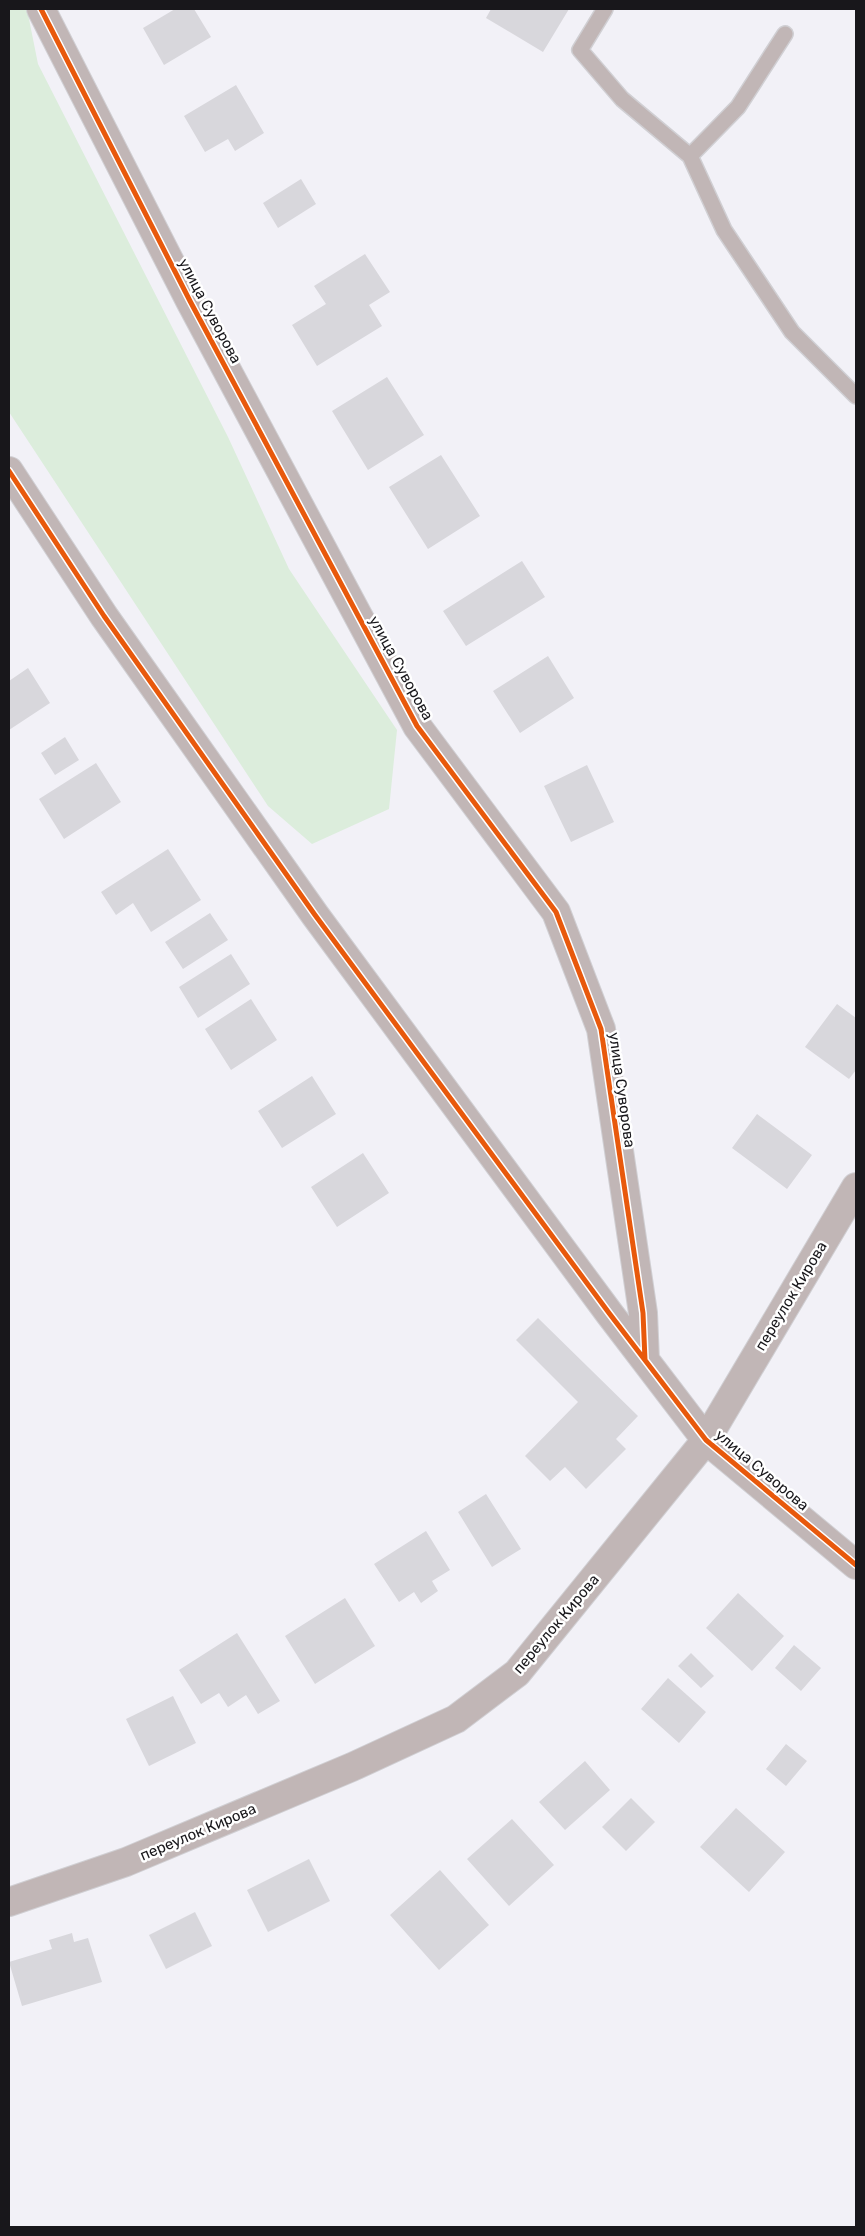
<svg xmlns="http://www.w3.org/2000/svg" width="865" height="2236" font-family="Rubik,sans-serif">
<rect width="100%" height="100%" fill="#f2f1f7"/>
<path fill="#dceddc" d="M 9,9 L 27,9 L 38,64 L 228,437 L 289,569 L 397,730 L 389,809 L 312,844 L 268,806 L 9,412 Z"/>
<path fill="#d8d7dc" d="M 175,9 L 194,9 L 211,37 L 164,65 L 143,28 Z
M 491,9 L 569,9 L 543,52 L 486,18 Z
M 236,85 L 264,133 L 235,151 L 228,139 L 205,152 L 184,116 Z
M 301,179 L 316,204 L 278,228 L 263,203 Z
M 365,254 L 390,292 L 369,305 L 382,326 L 317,366 L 292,325 L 326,304 L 314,286 Z
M 387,377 L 424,435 L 368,470 L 332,411 Z
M 441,455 L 480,516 L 428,549 L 389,487 Z
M 522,561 L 545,597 L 466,646 L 443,611 Z
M 548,656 L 574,698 L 520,733 L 493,691 Z
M 28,668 L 50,703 L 9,730 L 9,681 Z
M 65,737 L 79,760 L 55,775 L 41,753 Z
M 96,763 L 121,802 L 64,839 L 39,799 Z
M 587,765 L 614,822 L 571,842 L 544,786 Z
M 168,849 L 201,900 L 151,932 L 133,903 L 116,915 L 101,892 Z
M 210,913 L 228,940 L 183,969 L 165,942 Z
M 231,954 L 250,984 L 198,1018 L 179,987 Z
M 251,999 L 277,1040 L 231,1070 L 205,1029 Z
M 837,1004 L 856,1018 L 856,1070 L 849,1079 L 805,1047 Z
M 312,1076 L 336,1114 L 282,1148 L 258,1111 Z
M 757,1114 L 812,1155 L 787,1189 L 732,1148 Z
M 363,1153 L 389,1193 L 337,1227 L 311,1187 Z
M 538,1318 L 638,1416 L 616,1439 L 626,1449 L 586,1489 L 565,1467 L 550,1481 L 525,1456 L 578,1402 L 516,1340 Z
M 486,1494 L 521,1549 L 492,1567 L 458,1512 Z
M 426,1531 L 450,1570 L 432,1581 L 438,1591 L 421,1603 L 414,1592 L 399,1602 L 374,1564 Z
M 738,1593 L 784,1636 L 752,1671 L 706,1628 Z
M 345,1598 L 375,1646 L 315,1684 L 285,1636 Z
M 237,1633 L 280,1701 L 258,1714 L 246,1695 L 228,1707 L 219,1693 L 201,1704 L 179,1670 Z
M 794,1645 L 821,1668 L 801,1691 L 775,1668 Z
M 691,1653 L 714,1676 L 701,1688 L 678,1666 Z
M 668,1678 L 706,1712 L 679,1743 L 641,1709 Z
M 173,1696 L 196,1743 L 149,1766 L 126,1719 Z
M 786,1744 L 807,1761 L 786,1786 L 766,1769 Z
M 585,1761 L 610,1790 L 565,1830 L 539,1802 Z
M 631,1798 L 655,1822 L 626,1851 L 602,1827 Z
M 736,1808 L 785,1852 L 749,1892 L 700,1847 Z
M 512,1819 L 554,1865 L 509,1906 L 467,1859 Z
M 309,1859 L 330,1901 L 268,1932 L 247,1890 Z
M 440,1870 L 489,1925 L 439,1970 L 390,1915 Z
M 195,1912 L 212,1946 L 166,1969 L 149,1935 Z
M 72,1933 L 74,1942 L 88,1938 L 102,1982 L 22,2006 L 9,1962 L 52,1949 L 49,1940 Z"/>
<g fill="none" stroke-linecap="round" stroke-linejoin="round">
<defs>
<path id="service" d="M 605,9 L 580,50 L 622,99 L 690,156 L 724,230 L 792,332 L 856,396
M 690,156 L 738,107 L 785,34"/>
<path id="minor" d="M 41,9 L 190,301 L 417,726 L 556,912 L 601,1029 L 643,1313 L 645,1360
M 9,471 L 104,616 L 315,915 L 609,1313 L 706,1440 L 856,1565
M 9,1902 L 126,1862 L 352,1767 L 456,1719 L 517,1673 L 706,1440 L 856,1187"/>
</defs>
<use href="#service" stroke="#d0cfd3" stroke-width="18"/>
<use href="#minor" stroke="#d0cfd3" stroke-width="30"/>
<use href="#service" stroke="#c1b6b6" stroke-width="15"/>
<use href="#minor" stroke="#c1b6b6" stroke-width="28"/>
<defs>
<path id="cycleway" d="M 41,9 L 190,301 L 417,726 L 556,912 L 601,1029 L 643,1313 L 645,1360
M 9,471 L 104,616 L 315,915 L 609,1313 L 706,1440 L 856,1565"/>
</defs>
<use href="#cycleway" stroke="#fff" stroke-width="8"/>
<use href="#cycleway" stroke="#e8590c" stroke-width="5"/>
</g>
<g text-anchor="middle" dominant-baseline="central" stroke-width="5" stroke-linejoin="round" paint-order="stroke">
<g font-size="15" fill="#18171b" stroke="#fff">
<text transform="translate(210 311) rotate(62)">улица Суворова</text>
<text transform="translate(401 668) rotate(61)">улица Суворова</text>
<text transform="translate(622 1090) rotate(82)">улица Суворова</text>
<text transform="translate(791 1296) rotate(-59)">переулок Кирова</text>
<text transform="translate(762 1470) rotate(40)">улица Суворова</text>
<text transform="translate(556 1624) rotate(-50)">переулок Кирова</text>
<text transform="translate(198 1832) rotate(-23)">переулок Кирова</text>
</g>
</g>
<rect width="865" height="2236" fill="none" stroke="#18171b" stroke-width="20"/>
</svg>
